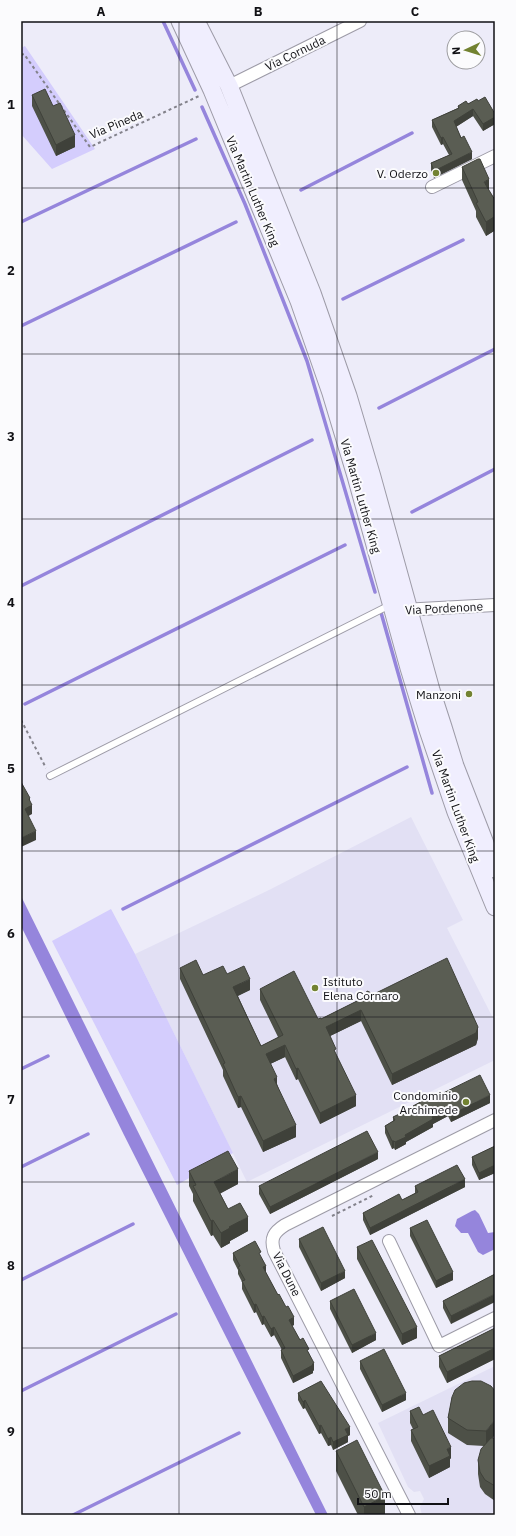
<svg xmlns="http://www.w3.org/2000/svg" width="516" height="1536" font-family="'IBM Plex Sans',sans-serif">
<rect width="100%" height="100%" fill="#edecf9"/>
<path fill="#e2e0f4" d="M 411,817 L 463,920 L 447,928 L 495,1022 L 495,1060 L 247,1182 L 135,954 L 271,889 Z
M 495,1366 L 495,1511 L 487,1515 L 422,1515 L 420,1507 L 424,1499 L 420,1491 L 414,1492 L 408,1487 L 378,1423 Z"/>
<path fill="#d4cdfd" d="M 25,46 L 95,149 L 52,169 L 21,134 L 21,48 Z
M 111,909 L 135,954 L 233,1153 L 177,1185 L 52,941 Z"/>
<path fill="#9585dc" d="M 21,896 L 328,1515 L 316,1515 L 124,1135 L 21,926 Z
M 475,1210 L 479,1214 L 488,1233 L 495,1232 L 495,1249 L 483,1255 L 478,1252 L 468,1233 L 461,1233 L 455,1226 L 457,1219 L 472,1211 Z"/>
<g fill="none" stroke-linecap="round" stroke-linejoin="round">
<path stroke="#9585dc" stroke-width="3.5" d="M 163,21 L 195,90
M 202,107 L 245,204 L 307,361 L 375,592
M 301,190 L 412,133
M 21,222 L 196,139
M 343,299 L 463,240
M 21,326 L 236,222
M 379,408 L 495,349
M 412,512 L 495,469
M 21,586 L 312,440
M 380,609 L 432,793
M 25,704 L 345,545
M 123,909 L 407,767
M 21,1069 L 48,1056
M 21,1167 L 88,1134
M 21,1280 L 133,1224
M 21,1391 L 176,1314
M 73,1515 L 239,1433"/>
<defs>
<path id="lane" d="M 50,776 L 390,605"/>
<path id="street" d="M 229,86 L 360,21
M 432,187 L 495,156
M 402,610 L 495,605
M 389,1241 L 439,1346 L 495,1318
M 409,1515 L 274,1251 C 270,1238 274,1232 285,1225 L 495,1120"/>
<path id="secondary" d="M 180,21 L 212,90 L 299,301 L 331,393 L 356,476 L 409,668 L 428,730 L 456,812 L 495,907
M 196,21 L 229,86 L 312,293 L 348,396 L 372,477 L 431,690 L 443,727 L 455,766 L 495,869"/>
</defs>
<use href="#lane" stroke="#9d9ba7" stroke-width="8"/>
<use href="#street" stroke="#9d9ba7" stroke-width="14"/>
<use href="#secondary" stroke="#9d9ba7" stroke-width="19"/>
<path stroke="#83828b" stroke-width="2" stroke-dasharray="3 3" stroke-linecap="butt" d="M 21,55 L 24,54 L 90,147 L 199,96
M 21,720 L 46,768
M 332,1216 L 374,1195"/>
<use href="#lane" stroke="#fff" stroke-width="6"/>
<use href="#street" stroke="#fff" stroke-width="12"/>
<use href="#secondary" stroke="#f0eefe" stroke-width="17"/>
</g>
<path fill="#4d5047" d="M 32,95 L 53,106 L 75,147 L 56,156 L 32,106 Z
M 478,101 L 495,114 L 495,124 L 483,131 L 473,116 L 456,127 L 472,159 L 434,178 L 431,170 L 431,163 L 449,155 L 443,144 L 441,145 L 432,127 L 432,120 L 458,108 L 458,106 Z
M 495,148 L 495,171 L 494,169 L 494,149 Z
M 462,167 L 489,191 L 495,200 L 495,233 L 494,231 L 486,236 L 476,217 L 476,211 L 462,180 Z
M 180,968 L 203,975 L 227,974 L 250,990 L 238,996 L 261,1046 L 278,1037 L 260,1000 L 260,989 L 318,1019 L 321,1019 L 365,997 L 478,1038 L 476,1045 L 392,1085 L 361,1021 L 330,1036 L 336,1055 L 356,1106 L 320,1124 L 298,1079 L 296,1080 L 285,1057 L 270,1064 L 277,1084 L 296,1137 L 263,1152 L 241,1107 L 238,1108 L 223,1076 L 223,1070 L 180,979 Z
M 427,1101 L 490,1103 L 451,1122 L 448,1116 L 433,1124 L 433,1127 L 406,1142 L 406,1144 L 395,1150 L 394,1148 L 392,1149 L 385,1133 L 385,1126 L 393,1121 L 393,1117 L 413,1108 L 413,1106 Z
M 495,1146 L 495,1173 L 479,1180 L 472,1165 L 472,1157 Z
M 378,1159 L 270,1214 L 259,1194 L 259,1186 Z
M 189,1171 L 238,1184 L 220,1193 L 228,1209 L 248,1231 L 230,1241 L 230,1243 L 221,1248 L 213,1235 L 211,1236 L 193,1201 L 193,1194 L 189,1186 Z
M 415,1186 L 465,1187 L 370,1235 L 363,1220 L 363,1213 L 402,1200 L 415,1193 Z
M 410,1228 L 453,1280 L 436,1288 L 410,1236 Z
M 299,1239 L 345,1278 L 321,1291 L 299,1247 Z
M 357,1247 L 417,1338 L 402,1345 L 357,1259 Z
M 233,1253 L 261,1257 L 266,1273 L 294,1325 L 292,1326 L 300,1340 L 309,1353 L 314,1370 L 313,1371 L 313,1373 L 293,1383 L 281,1358 L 281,1350 L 282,1350 L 274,1335 L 271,1337 L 264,1324 L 262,1325 L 256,1312 L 254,1313 L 242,1289 L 242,1282 L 238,1274 L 238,1270 L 233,1260 Z
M 495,1274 L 451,1324 L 443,1308 L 443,1301 Z
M 330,1301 L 376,1340 L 352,1353 L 330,1309 Z
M 495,1328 L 495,1359 L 447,1383 L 439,1367 L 439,1356 Z
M 360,1361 L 406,1400 L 382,1412 L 360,1369 Z
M 298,1393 L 350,1435 L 348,1436 L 348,1442 L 333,1450 L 331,1445 L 328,1446 L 321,1433 L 319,1434 L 305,1408 L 303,1409 L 298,1400 Z
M 452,1397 L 493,1438 L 495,1438 L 495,1501 L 485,1494 L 480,1487 L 478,1474 L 478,1460 L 484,1446 L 467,1445 L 448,1433 L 448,1418 Z
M 410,1411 L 423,1415 L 451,1458 L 450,1459 L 450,1467 L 429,1478 L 411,1441 L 411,1430 L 413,1429 L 410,1423 Z
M 336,1451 L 385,1515 L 358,1515 L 336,1471 Z"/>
<path fill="#3f413a" d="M 473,109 L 473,116 L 454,128 L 454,121 Z
M 495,117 L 495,124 L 483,131 L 483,124 Z
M 75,135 L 75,147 L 56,156 L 56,145 Z
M 443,137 L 443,144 L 441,145 L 441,138 Z
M 472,152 L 472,159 L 434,178 L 434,171 Z
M 489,179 L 489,193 L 484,182 Z
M 494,217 L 494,231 L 486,236 L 486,222 Z
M 30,798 L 30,806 L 32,805 L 32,814 L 25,818 L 25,809 L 29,799 Z
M 36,831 L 36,840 L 21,847 L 21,838 Z
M 250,979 L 250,990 L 233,998 L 233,987 Z
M 361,1010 L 361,1021 L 326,1038 L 326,1027 Z
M 478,1027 L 478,1038 L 476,1045 L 392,1085 L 392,1074 Z
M 285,1045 L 285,1057 L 266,1066 L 266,1054 Z
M 298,1068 L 298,1079 L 296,1080 L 296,1069 Z
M 277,1077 L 277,1089 L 274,1079 Z
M 356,1095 L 356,1106 L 320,1124 L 320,1113 Z
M 490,1095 L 490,1103 L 451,1122 L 451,1115 Z
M 241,1096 L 241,1107 L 238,1108 L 238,1097 Z
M 448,1109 L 448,1116 L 433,1124 L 433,1127 L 406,1142 L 406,1144 L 395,1150 L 395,1142 L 405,1135 L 432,1117 Z
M 296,1125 L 296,1137 L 263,1152 L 263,1141 Z
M 392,1141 L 394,1141 L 394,1148 L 392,1149 Z
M 378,1152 L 378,1159 L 270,1214 L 270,1207 Z
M 495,1165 L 495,1173 L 479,1180 L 479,1173 Z
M 238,1169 L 238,1184 L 214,1197 L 214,1182 Z
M 465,1179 L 465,1187 L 370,1235 L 370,1228 Z
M 248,1217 L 248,1231 L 230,1241 L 230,1243 L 221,1248 L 221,1233 L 229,1227 Z
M 213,1220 L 213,1235 L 211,1236 L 211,1221 Z
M 266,1266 L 266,1273 L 263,1267 Z
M 345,1271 L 345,1278 L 321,1291 L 321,1283 Z
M 453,1272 L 453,1280 L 436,1288 L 436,1281 Z
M 495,1294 L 495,1302 L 451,1324 L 451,1316 Z
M 256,1304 L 256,1312 L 254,1313 L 254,1305 Z
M 264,1316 L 264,1324 L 262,1325 L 262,1317 Z
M 294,1317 L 294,1325 L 289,1327 L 289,1320 Z
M 274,1327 L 274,1335 L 271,1337 L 271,1329 Z
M 417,1327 L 417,1338 L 402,1345 L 402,1334 Z
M 376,1333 L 376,1340 L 352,1353 L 352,1345 Z
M 495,1348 L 495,1359 L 447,1383 L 447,1372 Z
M 314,1363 L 314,1370 L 313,1371 L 313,1373 L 293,1383 L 293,1376 Z
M 406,1393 L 406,1400 L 382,1412 L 382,1405 Z
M 305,1400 L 305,1408 L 303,1409 L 303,1402 Z
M 495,1420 L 495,1435 L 486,1446 L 486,1431 Z
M 321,1425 L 321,1433 L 319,1434 L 319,1426 Z
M 350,1427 L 350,1435 L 348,1436 L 348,1442 L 333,1450 L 333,1442 L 345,1429 Z
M 331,1437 L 331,1445 L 328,1446 L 328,1439 Z
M 451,1447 L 451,1458 L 450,1459 L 450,1467 L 429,1478 L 429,1466 L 447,1449 Z
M 385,1496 L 385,1515 L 364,1515 L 364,1507 Z"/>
<path fill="#5a5d53" stroke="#3f413a" d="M 45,89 L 53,106 L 60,103 L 75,135 L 56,145 L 32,95 Z
M 485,97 L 495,114 L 495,117 L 483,124 L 473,109 L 454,121 L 461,138 L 464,136 L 472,152 L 434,171 L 431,163 L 452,154 L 443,137 L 441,138 L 432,120 L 459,108 L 458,106 L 466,101 L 468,104 L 477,99 L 478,101 Z
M 478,159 L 480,159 L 489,179 L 484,182 L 495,200 L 495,219 L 494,217 L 486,222 L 476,203 L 478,202 L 462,167 Z
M 21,782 L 30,798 L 29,799 L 32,805 L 25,809 L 36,831 L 21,838 Z
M 447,958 L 478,1027 L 476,1033 L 392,1074 L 361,1010 L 326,1027 L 336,1049 L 334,1050 L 356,1095 L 320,1113 L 298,1068 L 296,1069 L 285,1045 L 266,1054 L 277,1077 L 274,1079 L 296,1125 L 263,1141 L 241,1096 L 238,1097 L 223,1064 L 225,1063 L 180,968 L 196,960 L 203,975 L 223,966 L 227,974 L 244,966 L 250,979 L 233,987 L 261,1046 L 283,1035 L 260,989 L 294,971 L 318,1019 L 321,1018 L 321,1019 L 365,997 L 367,991 L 374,994 Z
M 480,1075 L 490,1095 L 451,1115 L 448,1109 L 432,1117 L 433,1119 L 405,1135 L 406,1137 L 395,1142 L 394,1141 L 392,1141 L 385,1126 L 395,1120 L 393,1117 L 414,1107 L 413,1106 L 426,1099 L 427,1101 Z
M 367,1131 L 378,1152 L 270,1207 L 259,1186 Z
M 495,1146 L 495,1165 L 479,1173 L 472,1157 Z
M 228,1151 L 238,1169 L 214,1182 L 228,1209 L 240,1203 L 248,1217 L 229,1227 L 230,1228 L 221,1233 L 213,1220 L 211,1221 L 193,1186 L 196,1185 L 189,1171 Z
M 457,1165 L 465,1179 L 370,1228 L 363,1213 L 399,1194 L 402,1200 L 418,1192 L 415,1186 Z
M 427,1220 L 453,1272 L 436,1281 L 410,1228 Z
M 323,1227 L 345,1271 L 321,1283 L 299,1239 Z
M 372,1240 L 417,1327 L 402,1334 L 357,1247 Z
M 255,1241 L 261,1252 L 259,1253 L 266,1266 L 263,1267 L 278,1295 L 279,1294 L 286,1307 L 288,1306 L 294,1317 L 289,1320 L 300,1340 L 303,1338 L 309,1349 L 307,1350 L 314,1363 L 312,1364 L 313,1365 L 293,1376 L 281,1350 L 285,1348 L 274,1327 L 271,1329 L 264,1316 L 262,1317 L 256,1304 L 254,1305 L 242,1281 L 245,1280 L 238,1267 L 240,1266 L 233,1253 Z
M 495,1274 L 495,1294 L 451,1316 L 443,1301 Z
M 354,1289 L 376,1333 L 352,1345 L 330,1301 Z
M 495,1328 L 495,1348 L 447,1372 L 439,1356 Z
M 384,1349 L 406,1393 L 382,1405 L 360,1361 Z
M 321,1381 L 350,1427 L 345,1429 L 348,1435 L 333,1442 L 331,1437 L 328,1439 L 321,1425 L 319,1426 L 305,1400 L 303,1402 L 298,1393 Z
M 472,1381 L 481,1381 L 491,1386 L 495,1391 L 495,1420 L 486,1431 L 467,1430 L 448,1418 L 452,1397 L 455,1390 L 464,1383 Z
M 419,1407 L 423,1415 L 433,1410 L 451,1447 L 447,1449 L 450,1456 L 429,1466 L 411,1430 L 418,1427 L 410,1411 Z
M 491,1438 L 495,1438 L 495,1486 L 485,1480 L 480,1472 L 478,1460 L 481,1449 Z
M 357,1440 L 385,1496 L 364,1507 L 336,1451 Z"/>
<path fill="none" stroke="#111115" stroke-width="1" stroke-opacity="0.55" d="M 179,21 L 179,1515M 337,21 L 337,1515M 21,188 L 495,188M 21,354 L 495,354M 21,519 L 495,519M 21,685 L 495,685M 21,851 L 495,851M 21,1017 L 495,1017M 21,1182 L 495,1182M 21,1348 L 495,1348"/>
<g fill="#728231" stroke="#fbfbfd" stroke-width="1.5">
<circle cx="436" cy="173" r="4"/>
<circle cx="469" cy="694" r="4"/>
<circle cx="315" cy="988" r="4"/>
<circle cx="466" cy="1102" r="4"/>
</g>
<g text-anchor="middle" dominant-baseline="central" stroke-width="4" stroke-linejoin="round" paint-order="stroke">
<g font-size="12" fill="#111115" stroke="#fbfbfd">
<text transform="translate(295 53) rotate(-26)">Via Cornuda</text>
<text transform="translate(116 124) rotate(-23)">Via Pineda</text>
<text transform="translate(253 191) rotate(67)">Via Martin Luther King</text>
<text transform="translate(361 496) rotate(74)">Via Martin Luther King</text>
<text transform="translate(444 608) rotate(-3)">Via Pordenone</text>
<text transform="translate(456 806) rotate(70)">Via Martin Luther King</text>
<text transform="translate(287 1274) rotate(63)">Via Dune</text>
</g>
<g font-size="12" fill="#111115" stroke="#fbfbfd" text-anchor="end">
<text x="428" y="173">V. Oderzo</text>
<text x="461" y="694">Manzoni</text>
<text x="323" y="981" text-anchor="start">Istituto<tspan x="323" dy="14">Elena Cornaro</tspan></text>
<text x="458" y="1095">Condominio<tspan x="458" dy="14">Archimede</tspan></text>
</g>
</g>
<rect width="516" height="1536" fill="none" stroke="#fbfbfd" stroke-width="44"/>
<g transform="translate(466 50) rotate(266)"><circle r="19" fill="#fbfbfd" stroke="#9d9da0"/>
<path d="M0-3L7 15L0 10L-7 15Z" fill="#728231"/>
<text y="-6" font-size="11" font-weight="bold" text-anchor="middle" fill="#111115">N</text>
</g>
<path d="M358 1498v6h90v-6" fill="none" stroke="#111115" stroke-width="2"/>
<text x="364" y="1498" font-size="12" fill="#111115" stroke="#fbfbfd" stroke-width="3" paint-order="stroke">50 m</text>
<rect x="22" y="22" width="472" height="1492" fill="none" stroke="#111115" stroke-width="1.5"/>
<g font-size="13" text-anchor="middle" font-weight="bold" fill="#111115">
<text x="101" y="16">A</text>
<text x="258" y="16">B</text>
<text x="415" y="16">C</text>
<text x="11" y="109">1</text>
<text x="11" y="275">2</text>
<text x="11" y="441">3</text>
<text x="11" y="607">4</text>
<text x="11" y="773">5</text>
<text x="11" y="938">6</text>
<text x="11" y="1104">7</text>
<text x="11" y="1270">8</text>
<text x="11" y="1436">9</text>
</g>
</svg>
